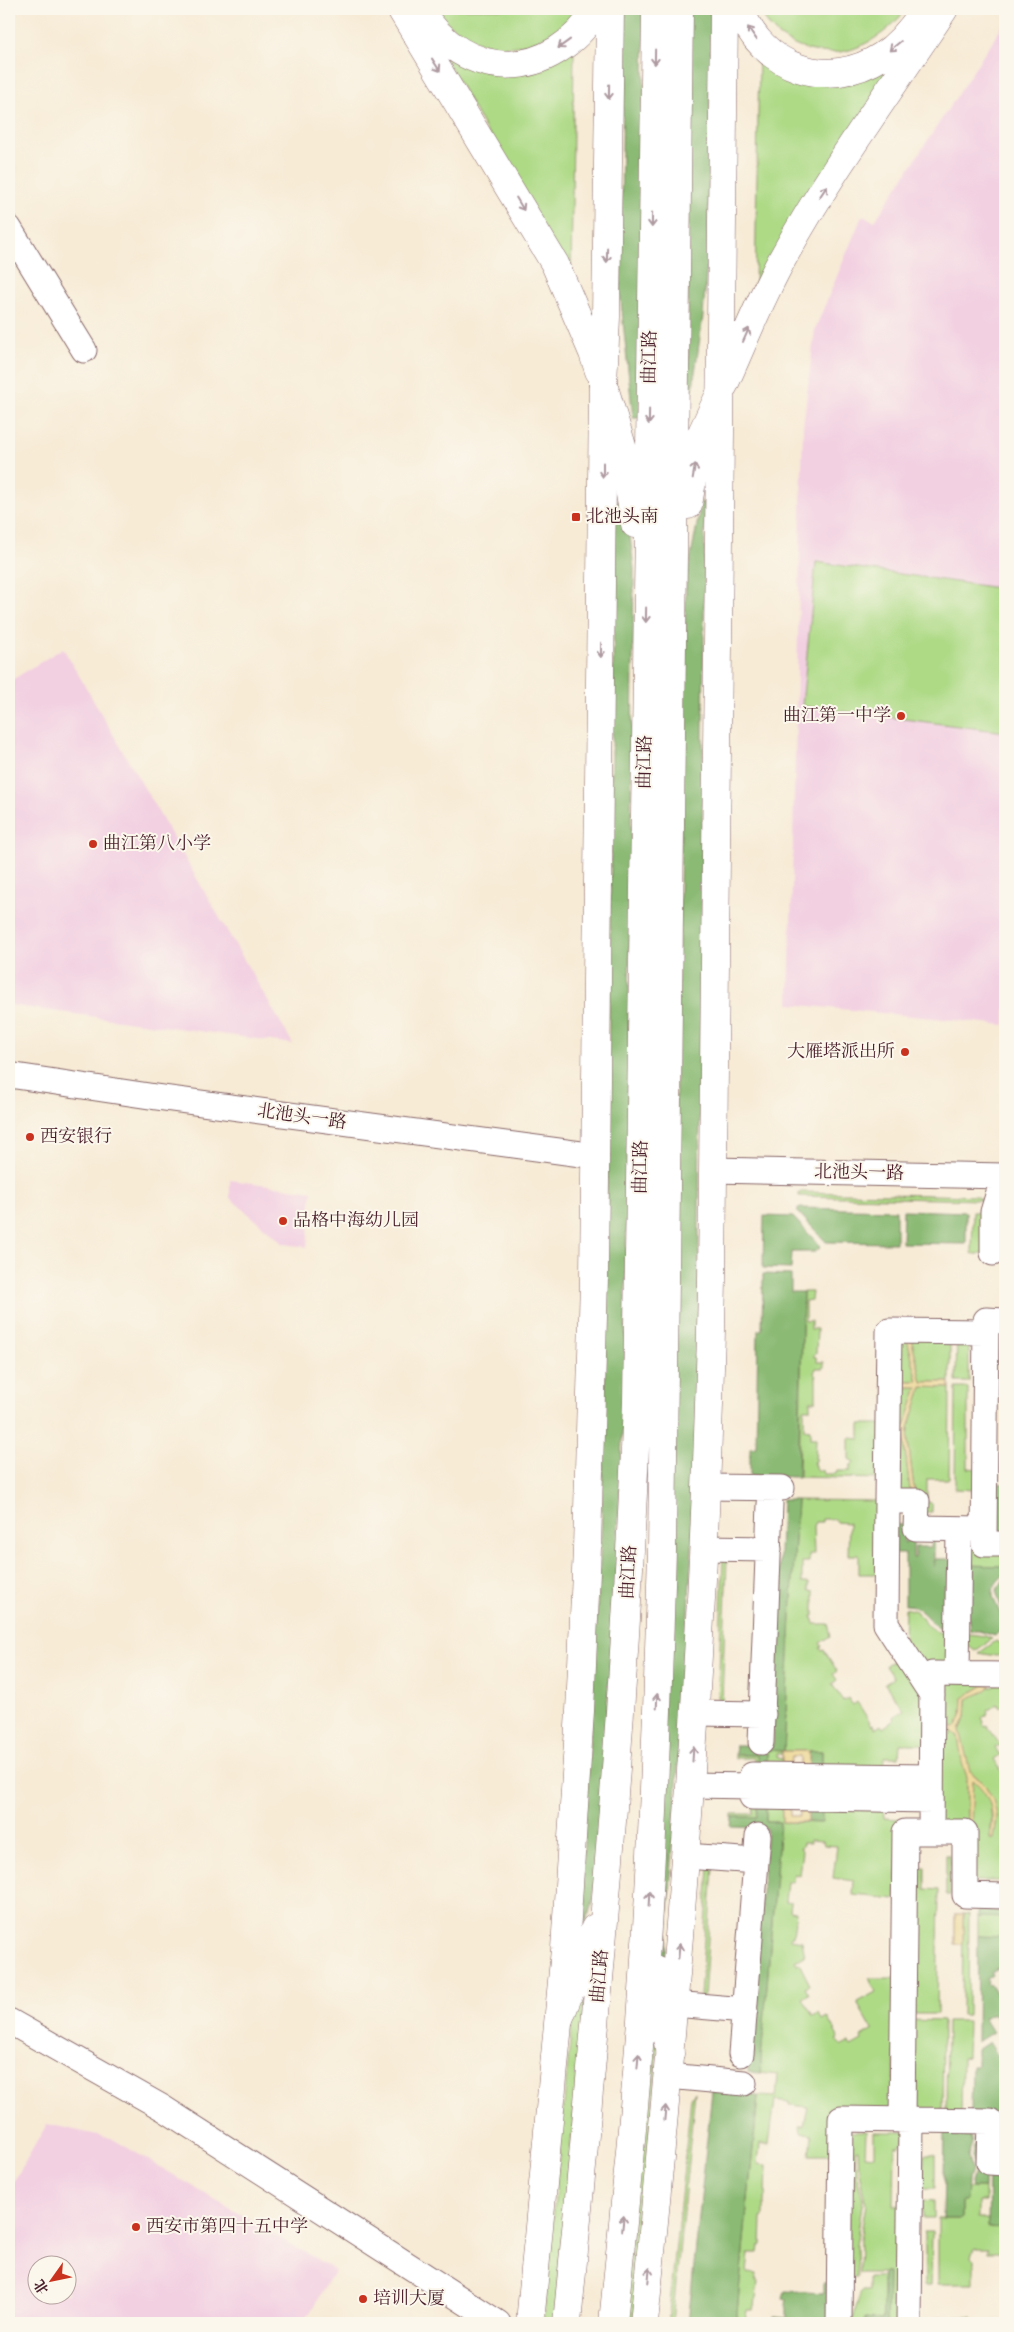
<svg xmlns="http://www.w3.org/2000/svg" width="1014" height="2332" font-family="'Old Standard TT','Noto Serif SC',serif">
<rect width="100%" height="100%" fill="#fbf7ec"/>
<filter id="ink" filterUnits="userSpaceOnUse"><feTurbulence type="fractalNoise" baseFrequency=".02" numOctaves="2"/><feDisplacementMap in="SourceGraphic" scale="10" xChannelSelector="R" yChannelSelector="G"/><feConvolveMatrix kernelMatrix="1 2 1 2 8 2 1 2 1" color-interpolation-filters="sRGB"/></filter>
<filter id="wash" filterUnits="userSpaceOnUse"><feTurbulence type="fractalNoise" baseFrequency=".0096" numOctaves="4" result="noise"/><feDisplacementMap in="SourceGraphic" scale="20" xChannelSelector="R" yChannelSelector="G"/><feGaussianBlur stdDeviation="1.12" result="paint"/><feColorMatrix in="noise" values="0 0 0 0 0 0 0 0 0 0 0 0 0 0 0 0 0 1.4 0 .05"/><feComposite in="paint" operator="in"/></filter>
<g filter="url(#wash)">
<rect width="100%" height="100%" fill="#f7ebd6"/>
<path fill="#f2cfe1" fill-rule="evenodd" d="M 1005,22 L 1005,1025 L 789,1004 L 803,427 L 815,329 L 862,216 L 875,221 Z
M 63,648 L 293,1044 L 9,1005 L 9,682 Z
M 230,1180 L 312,1191 L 307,1247 L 284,1244 L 230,1198 Z
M 47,2124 L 111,2138 L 335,2270 L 304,2323 L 9,2323 L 9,2190 ZM 38,2264 L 68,2264 L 68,2294 L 38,2294 Z"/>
<path fill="#aeda86" stroke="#7c7c58" d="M 436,9 L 575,9 C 571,18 563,25 554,31 C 515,59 464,49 436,9 Z
M 761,9 L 906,9 C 894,26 877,39 858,47 C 824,62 771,46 761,9 Z
M 440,49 L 451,57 L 574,50 L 571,280 Z
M 906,50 L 755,289 L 759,56 L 784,71 Z
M 816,562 L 1005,589 L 1005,732 L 802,706 Z
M 799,1192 L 976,1196 L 983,1200 L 799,1196 Z
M 973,1212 L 984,1212 L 984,1254 L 972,1254 Z
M 803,1292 L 812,1292 L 811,1300 L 805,1301 L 805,1321 L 811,1321 L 811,1329 L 817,1329 L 816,1353 L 814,1354 L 814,1357 L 816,1357 L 817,1362 L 824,1362 L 824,1368 L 816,1368 L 814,1373 L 816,1377 L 816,1401 L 810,1401 L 810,1409 L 804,1409 L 804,1429 L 810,1430 L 810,1438 L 816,1438 L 815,1462 L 813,1462 L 816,1470 L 823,1471 L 823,1474 L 836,1474 L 837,1471 L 850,1471 L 850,1466 L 854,1462 L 849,1459 L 849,1438 L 860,1439 L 860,1424 L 882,1424 L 882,1479 L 799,1477 Z
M 894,1334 L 906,1335 L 918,1381 L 894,1381 Z
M 910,1334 L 950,1335 L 950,1382 L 922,1382 Z
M 957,1335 L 969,1344 L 969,1382 L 956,1382 Z
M 894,1387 L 918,1387 L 904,1429 L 904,1442 L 911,1497 L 892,1497 Z
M 922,1387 L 950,1388 L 949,1479 L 927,1479 L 927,1502 L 932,1503 L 932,1512 L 925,1512 L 915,1497 L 908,1441 L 909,1428 Z
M 956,1388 L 968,1388 L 968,1468 L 977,1469 L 977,1490 L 955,1489 Z
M 797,1500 L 882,1501 L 881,1574 L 859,1574 L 859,1555 L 848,1555 L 849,1523 L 836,1522 L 835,1519 L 822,1519 L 822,1522 L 815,1522 L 813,1526 L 814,1554 L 809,1554 L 809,1562 L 802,1562 L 802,1583 L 809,1583 L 809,1591 L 814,1592 L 814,1616 L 812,1616 L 814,1624 L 828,1624 L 831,1636 L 820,1643 L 822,1647 L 820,1648 L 822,1651 L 824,1650 L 837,1671 L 833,1674 L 837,1680 L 832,1684 L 843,1701 L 848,1698 L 853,1705 L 857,1702 L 870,1722 L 869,1723 L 871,1726 L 873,1725 L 875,1729 L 881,1725 L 883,1728 L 894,1720 L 893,1717 L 904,1710 L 885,1684 L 894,1678 L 886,1666 L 901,1656 L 927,1696 L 926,1744 L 900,1744 L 899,1757 L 884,1757 L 884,1771 L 822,1770 L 822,1751 L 784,1751 Z
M 962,1538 L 1005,1549 L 1005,1566 L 962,1565 Z
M 723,1558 L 727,1558 L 722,1703 L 718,1704 Z
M 905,1608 L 915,1611 L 934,1631 L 954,1636 L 954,1670 L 928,1669 L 904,1645 Z
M 969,1634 L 985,1636 L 992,1639 L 975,1651 L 961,1640 Z
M 996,1641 L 1005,1647 L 1005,1655 L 996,1656 L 979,1653 Z
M 939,1679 L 986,1684 L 963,1698 L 962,1716 L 956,1727 L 938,1726 Z
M 1005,1680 L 1005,1703 L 1000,1707 L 998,1704 L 987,1711 L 988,1714 L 982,1718 L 984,1722 L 983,1723 L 985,1726 L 987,1725 L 1000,1745 L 995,1748 L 1000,1755 L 994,1759 L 1005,1776 L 1005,1881 L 970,1881 L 972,1780 C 995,1789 992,1820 990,1839 L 994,1839 L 997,1816 L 985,1785 L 970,1771 L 967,1765 L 960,1730 L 966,1717 L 967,1699 C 981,1693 992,1685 1005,1680 Z
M 938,1730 L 950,1730 L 958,1736 L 967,1777 L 967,1828 L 935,1827 Z
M 767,1750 L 782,1751 L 782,1754 L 777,1754 L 777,1758 L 782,1759 L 782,1766 L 754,1769 L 754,1758 L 735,1758 L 735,1755 L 757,1755 L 767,1766 Z
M 754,1803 L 782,1806 L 782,1822 L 821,1823 L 822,1804 L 883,1805 L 884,1818 L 899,1819 L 896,1899 L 853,1895 L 854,1881 L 833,1878 L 837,1846 L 824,1845 L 823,1841 L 810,1840 L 810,1843 L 803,1843 L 802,1847 L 800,1847 L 802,1851 L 799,1875 L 794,1874 L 793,1882 L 787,1882 L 785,1902 L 791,1903 L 790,1911 L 796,1912 L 793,1936 L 791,1936 L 791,1939 L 802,1941 L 805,1956 L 795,1961 L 797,1964 L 799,1963 L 810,1985 L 805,1987 L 809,1994 L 803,1998 L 813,2016 L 819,2013 L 822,2020 L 827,2017 L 839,2039 L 837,2040 L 843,2046 L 849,2043 L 851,2046 L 862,2040 L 861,2037 L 873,2030 L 857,2002 L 876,1992 L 869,1978 L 895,1978 L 894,2117 L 849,2117 L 838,2155 L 810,2155 L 812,2135 L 801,2133 L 800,2126 L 804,2126 L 808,2107 L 789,2105 L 789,2102 L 775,2100 L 769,2144 L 760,2144 L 758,2164 L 767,2165 L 766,2197 L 764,2198 L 764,2217 L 762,2218 L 761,2245 L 759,2246 L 758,2253 L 749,2253 L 747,2273 L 757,2274 L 756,2282 L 758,2282 L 755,2306 L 753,2310 L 747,2310 L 745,2323 L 736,2323 L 758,2096 L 776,2097 L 778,2075 L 760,2073 L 780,1822 L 766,1822 L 766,1806 L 757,1817 L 732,1817 L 732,1814 L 753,1814 Z
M 946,1855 L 950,1855 L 950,1895 L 946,1895 Z
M 915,1867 L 925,1867 L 925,1889 L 939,1890 L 937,2014 L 906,2014 Z
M 709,1868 L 713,1868 L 704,1997 L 700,1996 Z
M 963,1914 L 969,1914 L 968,2015 L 962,2015 Z
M 978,1917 L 1005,1918 L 1005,1937 L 978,1936 Z
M 586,1984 L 554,2323 L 543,2323 L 571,2032 L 575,2013 Z
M 906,2020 L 943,2021 L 942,2118 L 905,2117 Z
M 947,2021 L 968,2021 L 967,2057 L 962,2058 L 961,2118 L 946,2118 Z
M 651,2022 L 658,2046 L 634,2323 L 623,2323 Z
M 695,2091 L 672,2323 L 668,2323 L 691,2098 Z
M 849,2131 L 866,2131 L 865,2155 L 874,2156 L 874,2132 L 910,2132 L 899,2146 L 895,2146 L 894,2205 L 905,2206 L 901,2323 L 887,2323 L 888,2273 L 859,2273 L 860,2239 L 866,2204 L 859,2172 L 858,2149 L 855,2150 L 856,2175 L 863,2198 L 856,2246 L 857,2277 L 848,2277 Z
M 924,2155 L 935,2155 L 935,2188 L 924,2188 Z
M 967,2188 L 985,2188 L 985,2201 L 978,2201 L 978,2219 L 988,2219 L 988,2227 L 1005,2228 L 1005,2252 L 988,2252 L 988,2248 L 975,2248 L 972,2257 L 974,2260 L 974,2284 L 938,2284 L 938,2219 L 962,2219 L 962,2201 Z
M 923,2200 L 934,2201 L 934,2218 L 923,2218 Z
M 923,2232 L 932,2232 L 931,2285 L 925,2285 L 925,2235 Z
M 869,2277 L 883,2277 L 883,2320 L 865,2318 L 865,2323 L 852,2323 L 861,2291 L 869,2291 Z
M 937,2317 L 972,2317 L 974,2323 L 937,2323 Z"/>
<path fill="#8aba73" stroke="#6a6c4f" d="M 624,9 L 645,9 L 640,418 L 633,418 L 620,292 Z
M 689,9 L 711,9 L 708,249 L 703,316 L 688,422 Z
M 705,499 L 697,1473 L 665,1969 L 659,1932 L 686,583 L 701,503 Z
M 618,500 L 626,504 L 634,569 L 625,1365 L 616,1587 L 593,1902 L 582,1933 L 579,1932 L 601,1539 L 604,1434 L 615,503 Z
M 798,1208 L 896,1210 L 896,1243 L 826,1242 L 798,1212 Z
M 903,1210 L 966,1212 L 966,1244 L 902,1243 Z
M 764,1216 L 793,1217 L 821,1247 L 815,1252 L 792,1252 L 791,1269 L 763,1268 Z
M 763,1274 L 791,1275 L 791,1292 L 803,1292 L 798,1477 L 750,1476 L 750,1448 L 756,1447 L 758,1330 L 762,1330 Z
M 990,1483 L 1005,1484 L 1005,1538 L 990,1538 Z
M 782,1500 L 797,1500 L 784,1751 L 767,1750 L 767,1766 L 757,1766 L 757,1755 L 735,1755 L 736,1745 L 773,1745 Z
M 892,1524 L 903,1525 L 904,1543 L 906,1542 L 907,1525 L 913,1524 L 913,1558 L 915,1558 L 915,1547 L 931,1547 L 932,1537 L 934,1537 L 934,1567 L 935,1559 L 952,1559 L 946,1632 C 930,1626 922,1604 905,1605 L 905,1554 L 892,1554 Z
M 962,1565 L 1005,1566 L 1005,1574 C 980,1595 1001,1602 1003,1625 L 995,1636 L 979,1631 L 970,1631 Z
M 1005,1578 L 1005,1620 L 996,1591 Z
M 809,1751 L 822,1751 L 822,1767 L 809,1767 Z
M 757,1806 L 766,1806 L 766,1822 L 780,1822 L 760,2073 L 748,2072 L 767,1828 L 731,1827 L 732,1817 L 757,1817 Z
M 808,1807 L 822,1807 L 822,1823 L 808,1822 Z
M 978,1911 L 1005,1911 L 1005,1918 L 978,1917 Z
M 978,1936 L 1005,1937 L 1005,1966 L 1002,1965 L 991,1972 L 992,1975 L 986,1979 L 988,1982 L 987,1984 L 989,1986 L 991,1985 L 1004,2006 L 999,2009 L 1004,2016 L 998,2019 L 993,2013 L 984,2018 L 993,2032 L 977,2042 Z
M 989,2042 L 1005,2067 L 1005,2117 L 971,2113 L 972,2066 L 977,2066 L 977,2050 Z
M 712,2091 L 758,2096 L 736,2323 L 688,2323 Z
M 945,2133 L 969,2133 L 972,2143 L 968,2156 L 971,2170 L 968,2180 L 967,2201 L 962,2201 L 962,2219 L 943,2219 Z
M 974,2138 L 986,2138 L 985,2188 L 972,2188 L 971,2183 L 974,2171 L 972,2156 L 975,2143 Z
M 989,2170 L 1005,2170 L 1003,2186 L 1005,2202 L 1002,2214 L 1002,2228 L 988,2227 Z
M 883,2273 L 888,2273 L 887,2323 L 865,2323 L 865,2318 L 883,2320 Z
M 823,2283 L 833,2283 L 833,2323 L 773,2323 L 774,2317 L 787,2318 L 787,2299 L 783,2298 L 785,2291 L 823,2293 Z"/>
<path fill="#eeda9e" stroke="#9c7c64" d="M 910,1334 L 922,1382 L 950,1382 L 950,1388 L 922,1387 L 909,1428 L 908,1441 L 915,1497 L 911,1497 L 904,1442 L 904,1429 L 918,1387 L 894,1387 L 894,1381 L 918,1381 L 906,1335 Z
M 986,1684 L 991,1685 L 986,1691 L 967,1699 L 966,1717 L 960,1730 L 970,1771 L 985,1785 L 993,1799 L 997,1816 L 994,1839 L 990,1839 C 995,1815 992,1796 973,1780 L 971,1828 L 967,1828 L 967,1777 L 962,1763 L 958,1736 L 950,1730 L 938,1730 L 938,1726 L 956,1727 L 962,1716 L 963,1698 Z
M 782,1751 L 809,1751 L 809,1767 L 800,1767 L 800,1757 L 791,1757 L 790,1767 L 782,1766 Z
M 782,1806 L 790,1806 L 790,1816 L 800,1816 L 800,1807 L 808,1807 L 808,1822 L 782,1822 Z
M 955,1914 L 963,1914 L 963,1944 L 955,1944 Z"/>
</g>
<g filter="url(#ink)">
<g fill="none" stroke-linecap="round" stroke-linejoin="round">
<defs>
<path id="minor" d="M 9,228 L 84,350
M 9,1075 L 156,1097 L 596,1156
M 713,1170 L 1005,1176
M 993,1253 L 993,1212 L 1004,1176
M 1005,1321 L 986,1320 L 984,1544 L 1005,1544
M 706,1487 L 782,1488
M 887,1501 L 886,1624 L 932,1695
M 984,1529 L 916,1528 L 917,1501 L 887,1501 L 889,1331 L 986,1332
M 704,1548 L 769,1549
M 957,1674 L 959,1529
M 1005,1675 L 932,1674 L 931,1832 L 965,1832 L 965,1895 L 1005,1896
M 695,1713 L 763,1714
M 761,1742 L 770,1504
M 691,1785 L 752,1786
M 931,1800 L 752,1797 L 752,1775 L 931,1777
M 686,1856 L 756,1861
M 674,2004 L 745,2010
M 9,2021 L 163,2108 L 498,2323
M 741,2054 L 758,1836
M 668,2076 L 744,2083
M 902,2120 L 905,1832 L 931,1832
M 911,2120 L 990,2121 L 989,2162 L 1005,2163
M 839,2323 L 841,2119 L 911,2120 L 909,2323"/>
<path id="major" d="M 401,9 L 555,264 L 593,353 L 599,371
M 740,9 C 762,69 828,91 882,56 C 899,45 911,30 922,14
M 420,10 C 465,84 552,82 597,9
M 724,385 C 744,341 761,296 785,254 C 831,171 891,89 944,9
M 530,2323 L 565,1949 L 580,1711 L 587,1548 L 594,1278 L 603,384 L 606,317 L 610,9
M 644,2323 C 679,1977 706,1629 712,1281 L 724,9"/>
<path id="highway" d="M 603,384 L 622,446 L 635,524
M 688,505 L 699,439 L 719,396
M 655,1970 L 670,2054
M 559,2019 L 595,1928
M 567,2323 C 597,2016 625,1710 637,1402 L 656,9
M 613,2323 C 625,2202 638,2081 645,1959 C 654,1823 658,1687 662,1551 L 679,9"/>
</defs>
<use href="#minor" stroke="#876667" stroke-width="27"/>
<use href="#major" stroke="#876667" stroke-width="29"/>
<use href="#highway" stroke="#876667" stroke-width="29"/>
<use href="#minor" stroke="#fff" stroke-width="25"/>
<use href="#major" stroke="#fff" stroke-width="28"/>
<use href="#highway" stroke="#fff" stroke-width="28"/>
</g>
<defs><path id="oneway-shaft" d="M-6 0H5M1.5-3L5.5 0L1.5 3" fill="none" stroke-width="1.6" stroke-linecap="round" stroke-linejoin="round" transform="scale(1.25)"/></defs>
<g stroke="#ae9aa0">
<use href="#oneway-shaft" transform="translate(752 33) rotate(-125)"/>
<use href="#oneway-shaft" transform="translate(564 44) rotate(144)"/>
<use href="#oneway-shaft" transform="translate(895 46) rotate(140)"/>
<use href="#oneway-shaft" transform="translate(655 57) rotate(91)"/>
<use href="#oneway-shaft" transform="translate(436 65) rotate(58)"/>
<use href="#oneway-shaft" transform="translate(609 92) rotate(91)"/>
<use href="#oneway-shaft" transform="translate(823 192) rotate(-56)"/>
<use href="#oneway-shaft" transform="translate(520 204) rotate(59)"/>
<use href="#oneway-shaft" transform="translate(652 220) rotate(91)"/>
<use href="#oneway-shaft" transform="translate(607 255) rotate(91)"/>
<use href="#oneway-shaft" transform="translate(746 335) rotate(-66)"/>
<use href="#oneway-shaft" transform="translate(649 417) rotate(91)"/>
<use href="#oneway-shaft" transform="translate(603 470) rotate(90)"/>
<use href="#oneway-shaft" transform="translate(694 471) rotate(-80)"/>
<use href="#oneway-shaft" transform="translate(646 615) rotate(91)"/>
<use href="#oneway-shaft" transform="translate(601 650) rotate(91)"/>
<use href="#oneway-shaft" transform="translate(657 1701) rotate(-88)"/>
<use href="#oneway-shaft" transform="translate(693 1754) rotate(-86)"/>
<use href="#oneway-shaft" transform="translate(649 1899) rotate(-87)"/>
<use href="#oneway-shaft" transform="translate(679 1951) rotate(-85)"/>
<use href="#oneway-shaft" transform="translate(638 2061) rotate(-85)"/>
<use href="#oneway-shaft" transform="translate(665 2113) rotate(-85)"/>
<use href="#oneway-shaft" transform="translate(623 2223) rotate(-84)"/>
<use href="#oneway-shaft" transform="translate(649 2275) rotate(-84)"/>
</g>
</g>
<g fill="#c8321e" stroke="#fbf7ec" stroke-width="2">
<rect x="571" y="512" width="10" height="10" rx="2.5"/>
<circle cx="901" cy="716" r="5"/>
<circle cx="93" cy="844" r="5"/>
<circle cx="905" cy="1052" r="5"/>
<circle cx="30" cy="1137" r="5"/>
<circle cx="283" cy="1221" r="5"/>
<circle cx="136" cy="2227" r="5"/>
<circle cx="363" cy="2299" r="5"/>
</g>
<g text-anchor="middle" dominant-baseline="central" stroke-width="4" stroke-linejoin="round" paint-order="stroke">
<g font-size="18" fill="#4a1f2b" stroke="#fbf7ec">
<text transform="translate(650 357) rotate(-89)">曲江路</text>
<text transform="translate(645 762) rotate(-89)">曲江路</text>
<text transform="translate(302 1117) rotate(8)">北池头一路</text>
<text transform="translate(641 1167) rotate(-89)">曲江路</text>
<text transform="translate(859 1173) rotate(1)">北池头一路</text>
<text transform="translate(629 1572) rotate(-87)">曲江路</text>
<text transform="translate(600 1976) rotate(-85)">曲江路</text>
</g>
<g font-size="18" fill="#4a1f2b" stroke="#fbf7ec" text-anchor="start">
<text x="586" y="517">北池头南</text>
<text x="891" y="716" text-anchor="end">曲江第一中学</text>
<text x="103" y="844">曲江第八小学</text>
<text x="895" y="1052" text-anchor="end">大雁塔派出所</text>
<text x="40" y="1137">西安银行</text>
<text x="293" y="1221">品格中海幼儿园</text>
<text x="146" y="2227">西安市第四十五中学</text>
<text x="373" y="2299">培训大厦</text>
</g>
</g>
<rect width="1014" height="2332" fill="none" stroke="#fbf7ec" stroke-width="30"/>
<g transform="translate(52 2280) rotate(237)"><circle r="24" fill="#fbf7ec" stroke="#b4a19f"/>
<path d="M0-4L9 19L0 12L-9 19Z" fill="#c8321e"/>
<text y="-8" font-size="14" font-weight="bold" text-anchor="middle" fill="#4a1f2b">北</text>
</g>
</svg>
